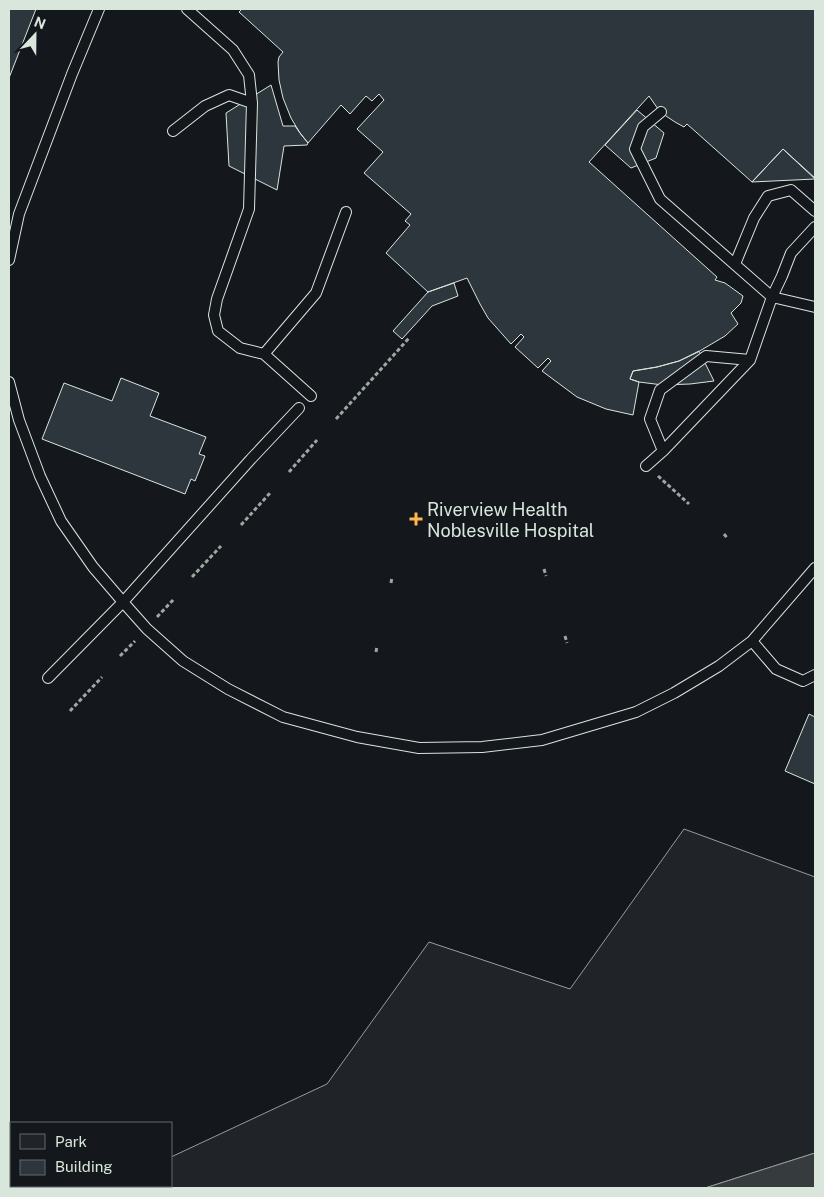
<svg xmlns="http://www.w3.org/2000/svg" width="824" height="1197" font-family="'Public Sans',sans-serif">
<rect width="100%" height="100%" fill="#14181c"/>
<path fill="#202428" stroke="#939e99" d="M 684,829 L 815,877 L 815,1153 L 705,1188 L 104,1188 L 110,1186 L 171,1186 L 171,1157 L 327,1084 L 429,942 L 570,989 Z"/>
<path fill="#363b3e" stroke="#939e99" d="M 815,1153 L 815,1188 L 705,1188 Z"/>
<path fill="#2c363c" stroke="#d8e6dc" d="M 9,9 L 36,9 L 9,78 Z
M 242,9 L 815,9 L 815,178 L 783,149 L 752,182 L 687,124 L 684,127 L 675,122 L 666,116 L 658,109 L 649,96 L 589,162 L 717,277 L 715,280 L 725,283 L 743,296 L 741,303 L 731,313 L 738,324 L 725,336 L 698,352 L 679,361 L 657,367 L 633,371 L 630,379 L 639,382 L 633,415 L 606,409 L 577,397 L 542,371 L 551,361 L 548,358 L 538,368 L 515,347 L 524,337 L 521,334 L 511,344 L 488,318 L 480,304 L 467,278 L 428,292 L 386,253 L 410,225 L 405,221 L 411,214 L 364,173 L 383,152 L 357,129 L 384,100 L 379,94 L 372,101 L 366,96 L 350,114 L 341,105 L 308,143 L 300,133 L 291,118 L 283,98 L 279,80 L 278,62 L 279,57 L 283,52 L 239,12 Z
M 271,85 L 283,126 L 295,126 L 300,133 L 308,143 L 307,145 L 284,146 L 277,190 L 229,166 L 226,113 Z
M 637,110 L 664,133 L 656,158 L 631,168 L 605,145 Z
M 783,149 L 815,179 L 752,182 Z
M 454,283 L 458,296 L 432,306 L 402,339 L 393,331 L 428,292 Z
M 699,351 L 714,381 L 690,384 L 663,385 L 639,382 L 630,379 L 633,371 L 657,367 L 679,361 Z
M 121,378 L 159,393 L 150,416 L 206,437 L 199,454 L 205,456 L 195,481 L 191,479 L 185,494 L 42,439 L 64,383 L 112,401 Z
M 809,714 L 815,717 L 815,784 L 785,771 Z"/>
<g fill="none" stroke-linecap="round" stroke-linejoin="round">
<defs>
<path id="lane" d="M 187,9 L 233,50 L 249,75 L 252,103 L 249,209 L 217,299 L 214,315 L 218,331 L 240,348 L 264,354 L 311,396
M 661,112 L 643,127 L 635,149 L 660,199 L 772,297 L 815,307
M 173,131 L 205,106 L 229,95 L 252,103
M 9,260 L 19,214 L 72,74 L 99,9
M 735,264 L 754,218 L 768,196 L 791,190 L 815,211
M 264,354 L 316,293 L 346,212
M 9,382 L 19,420 L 40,476 L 61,521 L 93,567 L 123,602 L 147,629 L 183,661 L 228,689 L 283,717 L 357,737 L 419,748 L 482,747 L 542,740 L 636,712 L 674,693 L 719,666 L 752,641 L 815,568
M 663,451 L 650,419 L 660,390 L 706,356 L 750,360
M 646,466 L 663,451 L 750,360 L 772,297 L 782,276 L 791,253 L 815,227
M 752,641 L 776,669 L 803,681 L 815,675
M 48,678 L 123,602 L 251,459 L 299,408"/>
</defs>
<use href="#lane" stroke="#d8e6dc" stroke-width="12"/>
<path stroke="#9da8a2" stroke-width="3" stroke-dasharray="4 2.5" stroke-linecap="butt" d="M 336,419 L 410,337
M 289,472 L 317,440
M 658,476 L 689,504
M 241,525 L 270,493
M 724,534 L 728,539
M 544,569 L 546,576
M 192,577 L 221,546
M 391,583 L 392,577
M 157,617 L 174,599
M 565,636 L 567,643
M 376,652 L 377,646
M 120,656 L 135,641
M 70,711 L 102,677"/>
<use href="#lane" stroke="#14181c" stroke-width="10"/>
</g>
<path fill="#ffb74d" stroke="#14181c" stroke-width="2" d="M413.5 511.5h5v5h5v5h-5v5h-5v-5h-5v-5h5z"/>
<g text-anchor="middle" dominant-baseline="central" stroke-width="4" stroke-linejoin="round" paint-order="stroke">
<g font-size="18" fill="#d8e6dc" stroke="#14181c" text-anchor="start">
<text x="427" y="509">Riverview Health<tspan x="427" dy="21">Noblesville Hospital</tspan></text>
</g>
</g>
<rect width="824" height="1197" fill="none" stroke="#d8e6dc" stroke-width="20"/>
<rect x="10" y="1122" width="162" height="65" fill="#14181c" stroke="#626a69"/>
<rect x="20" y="1134" width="25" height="15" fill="#202428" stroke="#626a69"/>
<text x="55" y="1147" font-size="15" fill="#d8e6dc">Park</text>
<rect x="20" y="1160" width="25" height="15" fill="#2c363c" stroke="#626a69"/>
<text x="55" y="1172" font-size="15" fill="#d8e6dc">Building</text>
<g transform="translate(35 35) rotate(22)" stroke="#14181c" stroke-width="4" paint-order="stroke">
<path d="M0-4L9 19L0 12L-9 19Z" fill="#d8e6dc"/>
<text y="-8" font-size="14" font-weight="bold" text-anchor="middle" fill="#d8e6dc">N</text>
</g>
</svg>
